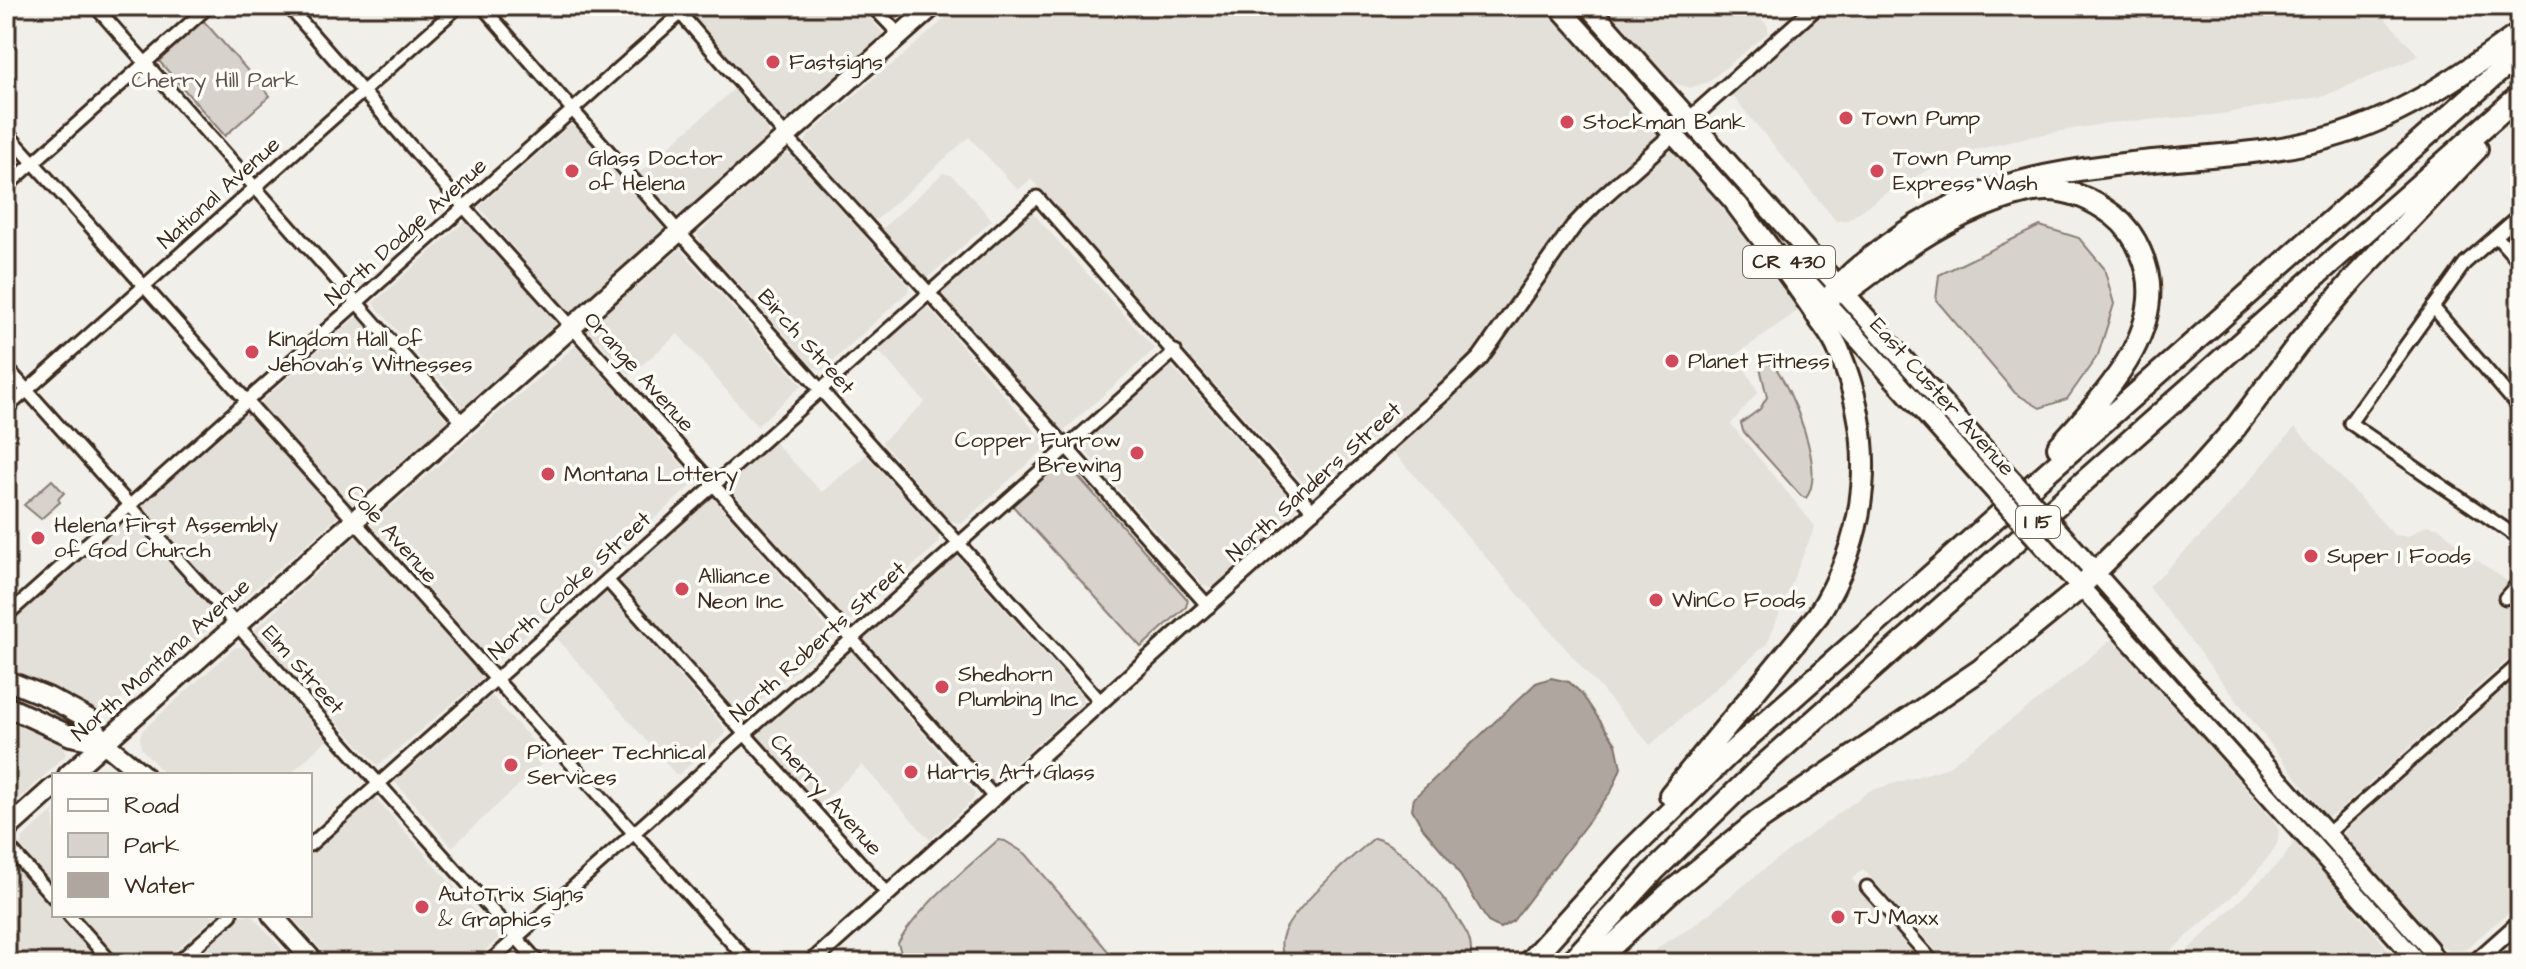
<svg xmlns="http://www.w3.org/2000/svg" width="2526" height="969" font-family="'Architects Daughter',sans-serif">
<rect width="100%" height="100%" fill="#f1efea"/>
<filter id="ink" filterUnits="userSpaceOnUse"><feTurbulence type="fractalNoise" baseFrequency=".0125" numOctaves="2"/><feDisplacementMap in="SourceGraphic" scale="16" xChannelSelector="R" yChannelSelector="G"/><feConvolveMatrix kernelMatrix="1 2 1 2 8 2 1 2 1" color-interpolation-filters="sRGB"/></filter>
<g filter="url(#ink)">
<path fill="#e3e0da" d="M 701,6 L 860,6 L 882,32 L 882,37 L 791,119 L 782,119 L 695,20 L 695,12 Z
M 959,6 L 1542,6 L 1714,197 L 1799,310 L 1737,354 L 1758,392 L 1731,424 L 1815,526 L 1767,644 L 1650,745 L 1378,434 L 1312,493 L 1031,179 L 1018,190 L 969,137 L 877,219 L 872,219 L 806,142 L 808,136 L 881,72 L 898,60 Z
M 1597,6 L 1750,6 L 1768,26 L 1768,33 L 1708,82 L 1690,88 L 1674,83 L 1660,74 Z
M 1827,6 L 2374,6 L 2419,56 L 2324,96 L 2215,115 L 2108,123 L 2034,136 L 1958,154 L 1889,191 L 1848,220 L 1836,221 L 1730,93 Z
M 734,89 L 768,129 L 769,138 L 685,213 L 675,215 L 638,174 Z
M 574,125 L 663,227 L 663,233 L 574,311 L 568,312 L 479,207 L 569,126 Z
M 786,154 L 792,155 L 802,166 L 908,285 L 909,291 L 823,370 L 812,366 L 701,242 L 697,234 Z
M 943,173 L 951,175 L 960,183 L 992,220 L 925,280 L 881,230 Z
M 1033,213 L 1155,349 L 1062,432 L 937,290 Z
M 465,221 L 557,323 L 463,407 L 373,303 Z
M 680,249 L 802,385 L 757,426 L 678,334 L 630,375 L 587,329 Z
M 922,307 L 929,308 L 936,316 L 1046,444 L 1044,449 L 961,524 L 949,520 L 882,442 L 925,402 L 876,348 Z
M 356,317 L 360,318 L 448,421 L 352,504 L 348,503 L 262,405 L 262,401 Z
M 576,345 L 696,481 L 494,664 L 371,524 Z
M 1170,364 L 1296,506 L 1293,514 L 1217,585 L 1210,588 L 1202,584 L 1080,445 Z
M 245,411 L 339,516 L 235,606 L 230,606 L 140,505 Z
M 2295,427 L 2394,535 L 2408,536 L 2427,525 L 2440,528 L 2471,556 L 2520,590 L 2520,649 L 2337,812 L 2327,817 L 2149,587 L 2219,517 Z
M 772,440 L 822,492 L 866,455 L 939,535 L 939,543 L 850,621 L 840,613 L 729,488 L 728,481 Z
M 704,497 L 712,497 L 832,633 L 831,640 L 744,715 L 735,710 L 620,581 L 623,575 Z
M 127,516 L 213,612 L 216,618 L 213,625 L 175,658 L 140,682 L 110,709 L 91,711 L 6,672 L 6,625 Z
M 357,536 L 483,678 L 378,766 L 253,631 Z
M 956,555 L 1082,695 L 1083,703 L 996,780 L 991,781 L 865,640 L 867,634 Z
M 602,594 L 608,594 L 723,726 L 726,733 L 677,776 L 554,635 Z
M 2113,638 L 2170,697 L 2207,744 L 2274,821 L 2279,831 L 2277,844 L 2271,854 L 2247,883 L 2157,963 L 1947,963 L 1863,869 L 1852,879 L 1924,963 L 1642,963 L 1663,944 L 1692,927 L 1768,866 L 1869,791 L 1946,768 L 2041,698 Z
M 240,647 L 245,648 L 327,740 L 289,775 L 165,775 L 141,748 L 140,736 L 143,730 L 234,648 Z
M 850,649 L 975,793 L 973,800 L 930,840 L 862,765 L 819,805 L 758,738 L 762,726 Z
M 2520,673 L 2520,903 L 2464,950 L 2449,950 L 2429,938 L 2345,845 L 2341,836 L 2359,816 Z
M 492,696 L 548,758 L 452,847 L 395,782 Z
M 6,713 L 60,738 L 66,755 L 6,812 Z
M 375,797 L 499,938 L 471,963 L 333,963 L 290,915 L 310,915 L 310,854 Z
M 54,810 L 54,886 L 20,845 L 23,837 Z
M 2295,840 L 2400,963 L 2174,963 L 2283,859 Z
M 6,856 L 54,910 L 54,915 L 59,915 L 102,963 L 6,963 Z
M 80,915 L 216,915 L 162,963 L 123,963 Z
M 241,915 L 252,915 L 294,963 L 188,963 Z"/>
<path fill="#d7d2cc" stroke="#897e75" stroke-width="2" d="M 201,18 L 270,96 L 225,136 L 159,61 L 158,58 Z
M 2040,226 L 2079,238 L 2104,268 L 2114,304 L 2098,355 L 2067,399 L 2040,408 L 2015,393 L 1936,300 L 1939,275 Z
M 1765,362 L 1773,364 C 1791,388 1827,471 1806,498 L 1801,496 L 1743,431 L 1741,423 L 1760,409 L 1767,397 L 1760,367 Z
M 1062,462 L 1069,466 L 1188,600 L 1186,607 L 1141,647 L 1011,504 L 1056,464 Z
M 52,480 L 64,493 L 58,499 L 60,502 L 41,519 L 24,505 Z
M 1374,838 C 1404,844 1451,905 1466,932 C 1472,942 1472,952 1470,963 L 1286,963 C 1283,956 1280,947 1282,939 C 1285,914 1353,856 1374,838 Z
M 998,840 L 1005,841 L 1026,854 L 1118,963 L 904,963 L 898,943 C 923,902 963,872 998,840 Z"/>
<path fill="#aea69f" stroke="#80746b" stroke-width="2" d="M 1551,678 L 1569,682 L 1581,693 L 1616,744 L 1621,768 L 1612,790 L 1513,921 L 1500,928 L 1488,922 L 1454,865 L 1422,827 L 1412,809 L 1414,798 L 1536,683 Z"/>
<g fill="none" stroke-linecap="round" stroke-linejoin="round">
<defs>
<path id="minor" d="M 95,6 L 463,423
M 288,6 L 464,207 L 995,798
M 482,6 L 679,232 L 1102,703
M 674,6 L 786,136 L 929,293 L 1209,607
M 872,6 L 900,35
M 6,132 L 750,963
M 6,187 L 209,6
M 2520,215 L 2465,263 L 2350,423 L 2520,539
M 2496,236 L 2520,263
M 2433,307 L 2520,409
M 6,367 L 539,963
M 6,409 L 459,6
M 607,580 L 888,894
M 2505,598 L 2520,581
M 6,616 L 689,6
M 2327,834 L 2520,663
M 6,844 L 54,898
M 310,845 L 1037,197 L 1314,512
M 1867,887 L 1934,963
M 69,915 L 112,963
M 177,963 L 231,915
M 488,963 L 1175,351"/>
<path id="tertiary" d="M 811,963 L 1447,390 L 1480,358 L 1573,227 L 1596,203 L 1817,6
M 2474,963 L 2520,922"/>
<path id="secondary" d="M 2095,572 L 2429,948 L 2437,963
M 2081,587 L 2419,963"/>
<path id="primary" d="M 1558,6 L 1746,215
M 1588,6 L 1998,465
M 1790,263 L 1984,479
M 2069,543 L 2095,572
M 2049,552 L 2081,587
M 6,680 L 48,697 L 89,719 L 104,743 L 143,775
M 6,706 L 71,736 L 104,743
M 68,775 L 933,6
M 6,830 L 54,787
M 272,915 L 315,963"/>
<path id="motorway" d="M 1844,293 C 1863,281 1879,266 1898,254 C 1937,226 1981,203 2028,192 C 2060,185 2088,196 2113,215 C 2126,225 2135,238 2141,253 C 2174,326 2103,396 2058,447
M 1826,303 C 1842,278 1863,263 1887,245 C 1980,174 2085,167 2198,157 C 2246,153 2295,149 2341,134 C 2408,113 2464,73 2520,33
M 1670,795 L 1818,615 C 1870,532 1877,442 1839,351 C 1835,340 1827,330 1820,320 C 1795,280 1765,243 1737,205
M 1528,963 L 1626,855 L 1727,756 L 2520,53
M 1570,963 L 1655,870 L 1757,771 L 2520,95
M 1594,963 L 1668,894 L 1758,821 L 1980,670 L 2073,594 L 2195,473 L 2236,427 L 2298,344 L 2355,277 L 2477,149"/>
</defs>
<use href="#minor" stroke="#3b2a1e" stroke-width="17"/>
<use href="#tertiary" stroke="#3b2a1e" stroke-width="20"/>
<use href="#secondary" stroke="#3b2a1e" stroke-width="22"/>
<use href="#primary" stroke="#3b2a1e" stroke-width="24"/>
<use href="#motorway" stroke="#3b2a1e" stroke-width="26"/>
<use href="#minor" stroke="#fdfcf7" stroke-width="11"/>
<use href="#tertiary" stroke="#fdfcf7" stroke-width="14"/>
<use href="#secondary" stroke="#fdfcf7" stroke-width="16"/>
<use href="#primary" stroke="#fdfcf7" stroke-width="18"/>
<use href="#motorway" stroke="#fdfcf7" stroke-width="20"/>
<defs>
<path id="primary-bridge" d="M 1998,465 L 2069,543
M 1984,479 L 2049,552"/>
</defs>
<use href="#primary-bridge" stroke="#3b2a1e" stroke-width="24" stroke-linecap="butt"/>
<use href="#primary-bridge" stroke="#fdfcf7" stroke-width="18"/>
</g>
</g>
<g fill="#d1495b" stroke="#fdfcf7" stroke-width="3">
<circle cx="773" cy="62" r="8"/>
<circle cx="1846" cy="118" r="8"/>
<circle cx="1567" cy="122" r="8"/>
<circle cx="572" cy="171" r="8"/>
<circle cx="1877" cy="171" r="8"/>
<circle cx="252" cy="352" r="8"/>
<circle cx="1672" cy="361" r="8"/>
<circle cx="1137" cy="453" r="8"/>
<circle cx="548" cy="474" r="8"/>
<circle cx="38" cy="538" r="8"/>
<circle cx="2311" cy="556" r="8"/>
<circle cx="682" cy="589" r="8"/>
<circle cx="1656" cy="600" r="8"/>
<circle cx="942" cy="687" r="8"/>
<circle cx="511" cy="765" r="8"/>
<circle cx="911" cy="772" r="8"/>
<circle cx="422" cy="907" r="8"/>
<circle cx="1838" cy="917" r="8"/>
</g>
<g text-anchor="middle" dominant-baseline="central" stroke-width="7" stroke-linejoin="round" paint-order="stroke">
<g fill="#fdfcf7" stroke="#75695f" stroke-width="2">
<rect x="1743" y="246" width="92" height="32" rx="6"/>
<rect x="2016" y="506" width="44" height="32" rx="6"/>
</g>
<g font-size="20" font-weight="bold" fill="#3b2a1e">
<text x="1789" y="262">CR 430</text>
<text x="2038" y="522">I 15</text>
</g>
<g font-size="22" fill="#3b2a1e" stroke="#fdfcf7" text-anchor="start">
<text x="789" y="62">Fastsigns</text>
<text x="1862" y="118">Town Pump</text>
<text x="1583" y="122">Stockman Bank</text>
<text x="588" y="158">Glass Doctor<tspan x="588" dy="25">of Helena</tspan></text>
<text x="1893" y="158">Town Pump<tspan x="1893" dy="25">Express Wash</tspan></text>
<text x="268" y="339">Kingdom Hall of<tspan x="268" dy="25">Jehovah's Witnesses</tspan></text>
<text x="1688" y="361">Planet Fitness</text>
<text x="1121" y="440" text-anchor="end">Copper Furrow<tspan x="1121" dy="25">Brewing</tspan></text>
<text x="564" y="474">Montana Lottery</text>
<text x="54" y="525">Helena First Assembly<tspan x="54" dy="25">of God Church</tspan></text>
<text x="2327" y="556">Super 1 Foods</text>
<text x="698" y="576">Alliance<tspan x="698" dy="25">Neon Inc</tspan></text>
<text x="1672" y="600">WinCo Foods</text>
<text x="958" y="674">Shedhorn<tspan x="958" dy="25">Plumbing Inc</tspan></text>
<text x="527" y="752">Pioneer Technical<tspan x="527" dy="25">Services</tspan></text>
<text x="927" y="772">Harris Art Glass</text>
<text x="438" y="894">AutoTrix Signs<tspan x="438" dy="25">&amp; Graphics</tspan></text>
<text x="1854" y="917">TJ Maxx</text>
</g>
<g font-size="22" fill="#62544a" stroke="#fdfcf7">
<text x="215" y="80">Cherry Hill Park</text>
</g>
<g font-size="22" fill="#3b2a1e" stroke="#fdfcf7">
<text transform="translate(219 193) rotate(-42)">National Avenue</text>
<text transform="translate(406 232) rotate(-42)">North Dodge Avenue</text>
<text transform="translate(806 342) rotate(48)">Birch Street</text>
<text transform="translate(639 372) rotate(48)">Orange Avenue</text>
<text transform="translate(1942 397) rotate(48)">East Custer Avenue</text>
<text transform="translate(1314 482) rotate(-42)">North Sanders Street</text>
<text transform="translate(392 534) rotate(48)">Cole Avenue</text>
<text transform="translate(570 586) rotate(-42)">North Cooke Street</text>
<text transform="translate(818 642) rotate(-42)">North Roberts Street</text>
<text transform="translate(161 660) rotate(-42)">North Montana Avenue</text>
<text transform="translate(303 670) rotate(48)">Elm Street</text>
<text transform="translate(826 795) rotate(48)">Cherry Avenue</text>
</g>
</g>
<rect width="2526" height="969" fill="none" stroke="#fdfcf7" stroke-width="32"/>
<rect x="16" y="16" width="2494" height="937" fill="none" stroke="#3b2a1e" stroke-width="3" filter="url(#ink)"/>
<rect x="52" y="773" width="260" height="144" fill="#fdfcf7" stroke="#afa8a0" stroke-width="2"/>
<rect x="68" y="799" width="40" height="12" fill="#fdfcf7" stroke="#afa8a0" stroke-width="2"/>
<text x="124" y="813" font-size="24" fill="#3b2a1e">Road</text>
<rect x="68" y="833" width="40" height="24" fill="#d7d2cc" stroke="#afa8a0" stroke-width="2"/>
<text x="124" y="853" font-size="24" fill="#3b2a1e">Park</text>
<rect x="68" y="873" width="40" height="24" fill="#aea69f" stroke="#afa8a0" stroke-width="2"/>
<text x="124" y="893" font-size="24" fill="#3b2a1e">Water</text>
</svg>
